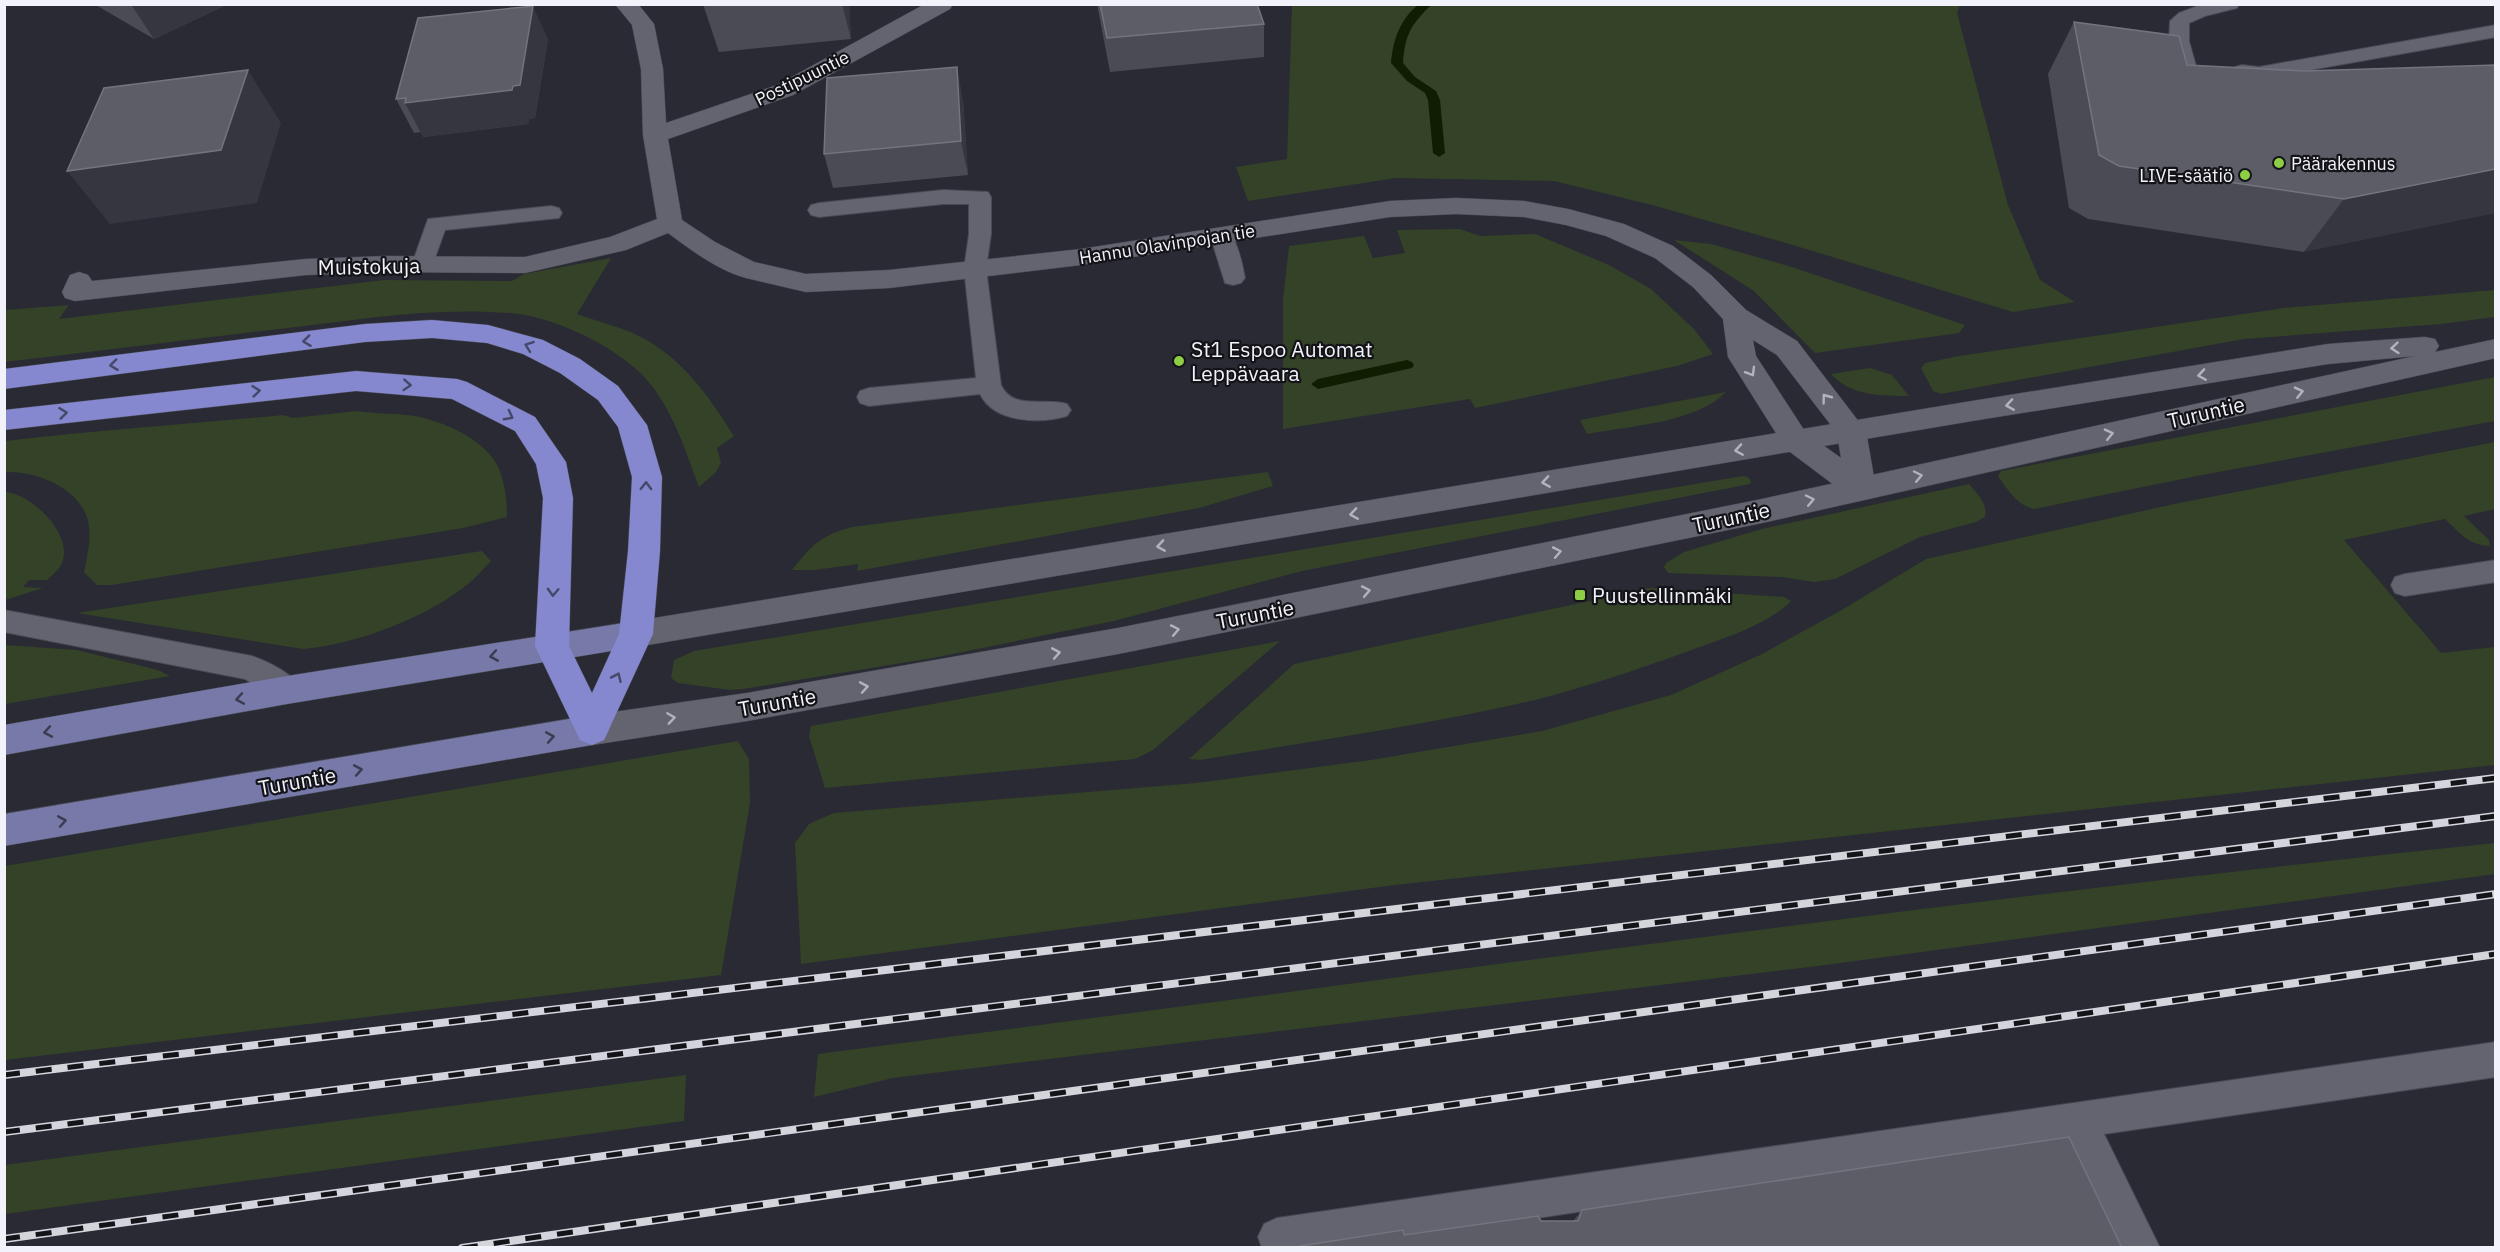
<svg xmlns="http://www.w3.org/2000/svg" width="2500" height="1252" font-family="'IBM Plex Sans',sans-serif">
<rect width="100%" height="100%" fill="#292a34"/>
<path fill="#344227" d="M 1292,4 L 1960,5 L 1957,13 L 2008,205 L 2040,280 L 2075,302 L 2013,312 L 1793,245 L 1652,205 L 1554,181 L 1396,178 L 1248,201 L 1236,167 L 1287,159 Z
M 1460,229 L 1480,236 L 1535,234 L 1609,265 L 1651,289 L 1694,329 L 1713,354 L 1677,366 L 1475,408 L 1470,399 L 1283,429 L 1283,300 L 1289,246 L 1364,236 L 1373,258 L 1405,253 L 1397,230 Z
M 1674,240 L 1711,244 L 1792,267 L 1965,325 L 1959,333 L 1815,353 L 1754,291 Z
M 611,258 L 577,314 C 598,322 623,327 643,338 C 684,360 710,398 734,436 L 717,448 L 721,463 L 716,472 L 699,487 C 683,445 670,399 636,369 C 604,341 551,316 509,313 C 435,307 361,319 288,328 C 193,339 99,351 5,362 L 5,310 L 69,305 L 59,319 L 384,280 L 512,281 L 524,274 Z
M 2495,290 L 2495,317 L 2441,324 L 2244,339 L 1941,394 L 1933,391 L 1921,368 L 1925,363 L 1959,356 L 2284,308 Z
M 1870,368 L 1892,375 L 1909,396 C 1880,396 1851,396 1831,374 Z
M 2495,377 L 2495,421 L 2202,475 L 2034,509 C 2017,505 2008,490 1998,476 L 2001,471 Z
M 1726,392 C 1696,423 1629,426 1587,434 L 1580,420 Z
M 357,411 C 374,414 391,413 408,415 C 438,419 480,436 496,463 C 505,480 507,499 507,517 L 463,528 L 112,585 L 97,585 L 84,572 C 87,557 92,536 88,521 C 80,487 35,471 5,472 L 5,441 C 97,430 190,424 283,415 L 293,418 Z
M 2495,442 L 2495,509 L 2464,516 L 2489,540 L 2490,546 C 2469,546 2459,532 2445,519 L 2344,540 L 2441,653 L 2495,647 L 2495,765 L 1395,885 L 801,964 L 795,843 L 809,824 L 834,813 L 1196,783 L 1371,760 L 1542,731 L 1671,695 L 1760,655 L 1840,611 L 1926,559 L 2179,503 Z
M 1268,472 L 1273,486 L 1199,508 L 857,571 L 858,564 L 815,570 L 792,570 C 813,544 820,536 852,527 Z
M 1743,476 L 1748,477 L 1751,481 L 1750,484 L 1302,571 L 1114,621 L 938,657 L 743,689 L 730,690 L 678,683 L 671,678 L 674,660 L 694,651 Z
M 1969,484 C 1977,494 1988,503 1985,517 L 1976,522 L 1920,537 L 1835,579 L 1814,582 L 1782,577 L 1668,573 L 1664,567 L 1666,563 L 1684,552 L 1762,529 Z
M 5,492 C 29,493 65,527 64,553 C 64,566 56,572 47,580 L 29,580 L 23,587 L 43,588 L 5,600 Z
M 482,551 L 491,561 C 484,568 477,577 468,584 C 428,617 355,645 303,649 L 77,613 Z
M 1650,588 L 1784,597 L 1791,601 C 1767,626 1719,640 1686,652 C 1636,670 1586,687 1535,700 C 1425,726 1312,741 1200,760 L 1189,759 L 1294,664 Z
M 1280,641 L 1153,750 L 1135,759 L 825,788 L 809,736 L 811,726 Z
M 5,645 L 77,650 L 158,670 L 170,676 L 5,704 Z
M 738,741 L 749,759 L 750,803 L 721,975 L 5,1060 L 5,866 Z
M 2495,843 L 2495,874 L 1826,965 L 893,1078 L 814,1097 L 818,1054 C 1377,982 1935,901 2495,843 Z
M 686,1075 L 684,1121 L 5,1214 L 5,1165 Z"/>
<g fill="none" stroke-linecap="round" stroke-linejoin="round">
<path fill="#0f1d01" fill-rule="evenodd" d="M 1419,4 L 1432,4 C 1412,24 1405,33 1403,63 L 1415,77 L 1436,91 L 1440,100 L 1445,153 L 1439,157 L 1433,153 L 1428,100 L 1425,93 L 1407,81 L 1391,63 C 1393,40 1400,19 1419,4 Z
M 1407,360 L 1412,362 L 1414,365 L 1412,368 L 1318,389 L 1311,384 L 1318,379 Z"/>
<defs>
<path id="lane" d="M 2203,4 L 2239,4 L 2237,8 L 2205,16 L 2189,23 L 2189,41 L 2196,66 L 2193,70 L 2179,70 L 2169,41 L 2170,21 L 2179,13 Z
M 2496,25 L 2496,37 L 2259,79 L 2235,75 L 2232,71 L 2235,67 L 2242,65 L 2259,67 Z
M 943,190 L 988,192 L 991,197 L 991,234 L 986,269 L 1001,385 C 1013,411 1045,397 1067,404 L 1071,410 L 1067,416 C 1040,424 994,423 980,394 L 869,406 L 860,403 L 857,397 L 860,391 L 869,388 L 976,378 L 964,269 L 969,234 L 969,204 L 943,204 L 819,217 L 811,215 L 808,210 L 811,205 L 819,203 Z
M 551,206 L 559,208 L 562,213 L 559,218 L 445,230 L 431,269 L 423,271 L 415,269 L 412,264 L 428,219 Z
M 1221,228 L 1229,230 C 1238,244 1242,262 1245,278 L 1241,283 L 1233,285 L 1225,283 L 1210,235 L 1213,230 Z
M 2496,560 L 2496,582 L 2405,596 L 2395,593 L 2391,585 L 2395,577 L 2405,574 Z
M 4,610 L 252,656 C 269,662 294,674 302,690 L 297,699 C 278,705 261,689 245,679 L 4,632 Z
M 2496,1042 L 2496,1077 L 2104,1134 L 2160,1248 L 2121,1248 L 2068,1139 L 1335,1248 L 1262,1248 L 1258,1237 L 1264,1224 L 1277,1218 Z"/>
<path id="street" d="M 615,4 L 638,4 L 654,24 L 663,69 L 666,123 L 777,85 L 925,4 L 953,4 L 950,9 L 793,95 L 668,139 L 682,220 L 715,242 L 754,262 L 806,274 L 889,270 L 1081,249 L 1390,201 L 1456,198 L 1524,201 L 1568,209 L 1624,224 L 1673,246 L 1711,275 L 1746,310 L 1797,341 L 1866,431 L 1876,489 L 1872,497 L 1861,500 L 1850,497 L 1786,449 L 1728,357 L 1723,319 L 1693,287 L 1655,258 L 1606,236 L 1566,225 L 1524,217 L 1456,214 L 1390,217 L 1081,265 L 889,288 L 806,292 L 746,278 C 717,270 691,250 668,233 L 626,250 L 525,273 L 387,272 L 306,275 L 75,301 L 65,298 L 62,292 L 70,275 L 79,272 L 88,275 L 92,281 L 306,259 L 387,256 L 525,257 L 610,237 L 657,219 L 643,135 L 641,69 L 632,25 ZM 1753,340 L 1777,355 L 1837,433 L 1841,458 L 1806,433 L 1756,356 Z"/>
<path id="secondary" d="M 2425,337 L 2435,339 L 2439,346 L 2435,352 L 2496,339 L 2496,358 L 1762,523 L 1118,654 L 747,721 L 592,745 L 580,740 L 575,730 L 580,720 L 592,715 L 747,693 L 1118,628 L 1762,499 L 2415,356 L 2328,364 L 1972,421 L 636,647 L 624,643 L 619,634 L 624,625 L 636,621 L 1972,401 L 2328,344 Z"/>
<path id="primary" d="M 636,621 L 648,625 L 653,634 L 648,643 L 636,647 L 287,704 L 4,755 L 4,725 L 287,676 Z
M 592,715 L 604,720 L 609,730 L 604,740 L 592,745 L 4,846 L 4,814 Z"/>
<path id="highway" d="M 432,320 L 488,325 L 543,340 L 580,359 L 618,386 L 647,425 L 662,477 L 660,551 L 653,634 L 604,740 L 592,745 L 580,740 L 535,646 L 543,498 L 536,464 L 515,431 L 452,399 L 356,391 L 4,430 L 4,410 L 356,371 L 457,379 L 467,382 L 535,417 L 566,462 L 573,498 L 569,646 L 592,693 L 619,634 L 628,551 L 632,477 L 618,427 L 598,400 L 560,373 L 523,354 L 487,343 L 432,338 L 365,342 L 4,389 L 4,369 L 365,324 Z"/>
</defs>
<use href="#lane" stroke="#484951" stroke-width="2"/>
<use href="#street" stroke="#484951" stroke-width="1"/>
<use href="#secondary" stroke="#484951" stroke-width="1"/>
<use href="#primary" stroke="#484951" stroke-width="1"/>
<use href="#highway" stroke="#484951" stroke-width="1"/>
<use href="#lane" fill="#63646f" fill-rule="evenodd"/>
<use href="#street" fill="#63646f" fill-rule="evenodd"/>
<use href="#secondary" fill="#63646f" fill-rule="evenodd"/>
<use href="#primary" fill="#777aa9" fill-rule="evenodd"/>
<use href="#highway" fill="#8588cf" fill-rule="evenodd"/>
<defs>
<path id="rail" d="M 4,1075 L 2496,778
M 4,1132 L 2496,816
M 4,1239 L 2496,894
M 462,1248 L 2496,954"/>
</defs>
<use href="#rail" stroke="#d3d4dc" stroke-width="8"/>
<use href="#rail" stroke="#131318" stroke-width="5" stroke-dasharray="16" stroke-linecap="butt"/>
</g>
<path fill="#4a4b54" d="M 94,4 L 223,4 L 224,6 L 154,39 Z
M 703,4 L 849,4 L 851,39 L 719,52 Z
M 1097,4 L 1257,4 L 1264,24 L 1264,57 L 1110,72 Z
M 2074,22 L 2187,65 L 2304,71 L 2496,65 L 2304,252 L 2088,219 L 2069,208 L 2048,74 Z
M 548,39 L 535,118 L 529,119 L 528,124 L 423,137 L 421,132 L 414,133 L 396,99 Z
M 963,100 L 968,175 L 833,188 L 824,154 Z
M 1582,1210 L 2122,1248 L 1541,1221 L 1573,1221 Z"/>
<path fill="#353640" d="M 134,4 L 223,4 L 224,6 L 154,39 L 132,6 Z
M 842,4 L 849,4 L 851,39 Z
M 533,6 L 548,39 L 535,118 L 529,119 L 528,124 L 423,137 L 405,103 Z
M 957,67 L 963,100 L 968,175 L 961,141 Z
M 248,70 L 281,123 L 257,203 L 110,224 L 67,171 Z
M 2496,169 L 2496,213 L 2304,252 L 2344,199 Z"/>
<path fill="#5c5d66" stroke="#73747d" stroke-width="1.5" d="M 1100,4 L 1257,4 L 1264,24 L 1107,38 Z
M 533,6 L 520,85 L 513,86 L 512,90 L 405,103 L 406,98 L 396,99 L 418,18 Z
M 2074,22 L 2179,36 L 2187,65 L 2304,71 L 2496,65 L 2496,169 L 2344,199 L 2119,166 L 2099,155 Z
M 957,67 L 961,141 L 824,154 L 827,78 Z
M 248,70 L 221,150 L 67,171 L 104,88 Z
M 2069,1137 L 2122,1248 L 1287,1248 L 1403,1230 L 1404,1235 L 1538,1216 L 1541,1221 L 1578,1221 L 1582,1210 Z"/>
<defs><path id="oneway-chevron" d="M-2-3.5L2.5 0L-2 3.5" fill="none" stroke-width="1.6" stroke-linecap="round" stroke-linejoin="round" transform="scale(1.5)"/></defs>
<g stroke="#46486a">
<use href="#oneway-chevron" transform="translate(307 341) rotate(173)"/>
<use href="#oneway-chevron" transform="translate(529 346) rotate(-160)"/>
<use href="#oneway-chevron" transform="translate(114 365) rotate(173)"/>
<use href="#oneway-chevron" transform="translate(407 385) rotate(4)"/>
<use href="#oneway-chevron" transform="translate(256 391) rotate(-6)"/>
<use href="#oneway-chevron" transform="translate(63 413) rotate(-7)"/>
<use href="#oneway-chevron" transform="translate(509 416) rotate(28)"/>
<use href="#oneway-chevron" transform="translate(646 486) rotate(-89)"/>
<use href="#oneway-chevron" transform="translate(553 592) rotate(92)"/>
<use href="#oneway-chevron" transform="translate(617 677) rotate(-66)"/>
</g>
<g stroke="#b2b3bb">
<use href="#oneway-chevron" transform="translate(2395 348) rotate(175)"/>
<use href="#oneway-chevron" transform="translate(1751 372) rotate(59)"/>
<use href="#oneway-chevron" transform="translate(2202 375) rotate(171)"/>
<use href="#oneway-chevron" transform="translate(2299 392) rotate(-13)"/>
<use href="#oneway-chevron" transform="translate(1826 398) rotate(-127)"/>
<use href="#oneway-chevron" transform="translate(2010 405) rotate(171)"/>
<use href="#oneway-chevron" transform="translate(2109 434) rotate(-13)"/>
<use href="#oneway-chevron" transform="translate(1739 450) rotate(171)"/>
<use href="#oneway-chevron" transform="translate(1918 476) rotate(-12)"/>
<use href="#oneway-chevron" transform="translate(1546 482) rotate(171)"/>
<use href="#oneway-chevron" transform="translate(1810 500) rotate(-12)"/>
<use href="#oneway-chevron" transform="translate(1354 514) rotate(171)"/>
<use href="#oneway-chevron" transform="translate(1161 546) rotate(171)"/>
<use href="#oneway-chevron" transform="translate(1557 552) rotate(-11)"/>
<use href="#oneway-chevron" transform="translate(1366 591) rotate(-11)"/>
<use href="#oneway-chevron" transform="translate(1175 630) rotate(-11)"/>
<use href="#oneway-chevron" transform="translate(1056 653) rotate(-10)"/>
<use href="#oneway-chevron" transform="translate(864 687) rotate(-10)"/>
<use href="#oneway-chevron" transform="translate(671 718) rotate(-8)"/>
</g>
<g stroke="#3b3c52">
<use href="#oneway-chevron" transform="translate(494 656) rotate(170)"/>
<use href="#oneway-chevron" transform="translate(240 699) rotate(170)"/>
<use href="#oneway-chevron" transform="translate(48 732) rotate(170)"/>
<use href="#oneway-chevron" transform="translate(550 737) rotate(-10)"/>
<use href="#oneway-chevron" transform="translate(358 770) rotate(-10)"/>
<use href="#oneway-chevron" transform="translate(62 821) rotate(-10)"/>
</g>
<g fill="#8dce44" stroke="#131318" stroke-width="2">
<circle cx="2279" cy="163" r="6"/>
<circle cx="2245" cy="175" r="6"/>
<circle cx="1179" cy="361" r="6"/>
<rect x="1574" y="589" width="12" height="12" rx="3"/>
</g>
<g text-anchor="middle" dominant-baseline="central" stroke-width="4.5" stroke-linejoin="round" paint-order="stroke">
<g font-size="18" fill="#f2f3fa" stroke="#131318">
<text transform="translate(802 78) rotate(-26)">Postipuuntie</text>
<text transform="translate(1167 244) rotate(-9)">Hannu Olavinpojan tie</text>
</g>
<g font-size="18" fill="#f2f3fa" stroke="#131318" text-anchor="start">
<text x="2291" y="163">Päärakennus</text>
<text x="2233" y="175" text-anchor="end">LIVE-säätiö</text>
</g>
<g font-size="21" fill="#f2f3fa" stroke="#131318">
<text transform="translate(369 266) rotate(-1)">Muistokuja</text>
<text transform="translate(2206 412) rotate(-13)">Turuntie</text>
<text transform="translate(1731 517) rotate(-12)">Turuntie</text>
<text transform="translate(1255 614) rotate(-11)">Turuntie</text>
<text transform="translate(777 702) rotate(-10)">Turuntie</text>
<text transform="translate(297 781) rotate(-10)">Turuntie</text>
</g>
<g font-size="21" fill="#f2f3fa" stroke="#131318" text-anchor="start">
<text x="1191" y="349">St1 Espoo Automat<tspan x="1191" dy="24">Leppävaara</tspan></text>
<text x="1592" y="595">Puustellinmäki</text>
</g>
</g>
<rect width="2500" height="1252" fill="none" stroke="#f2f3fa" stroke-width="12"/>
</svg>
